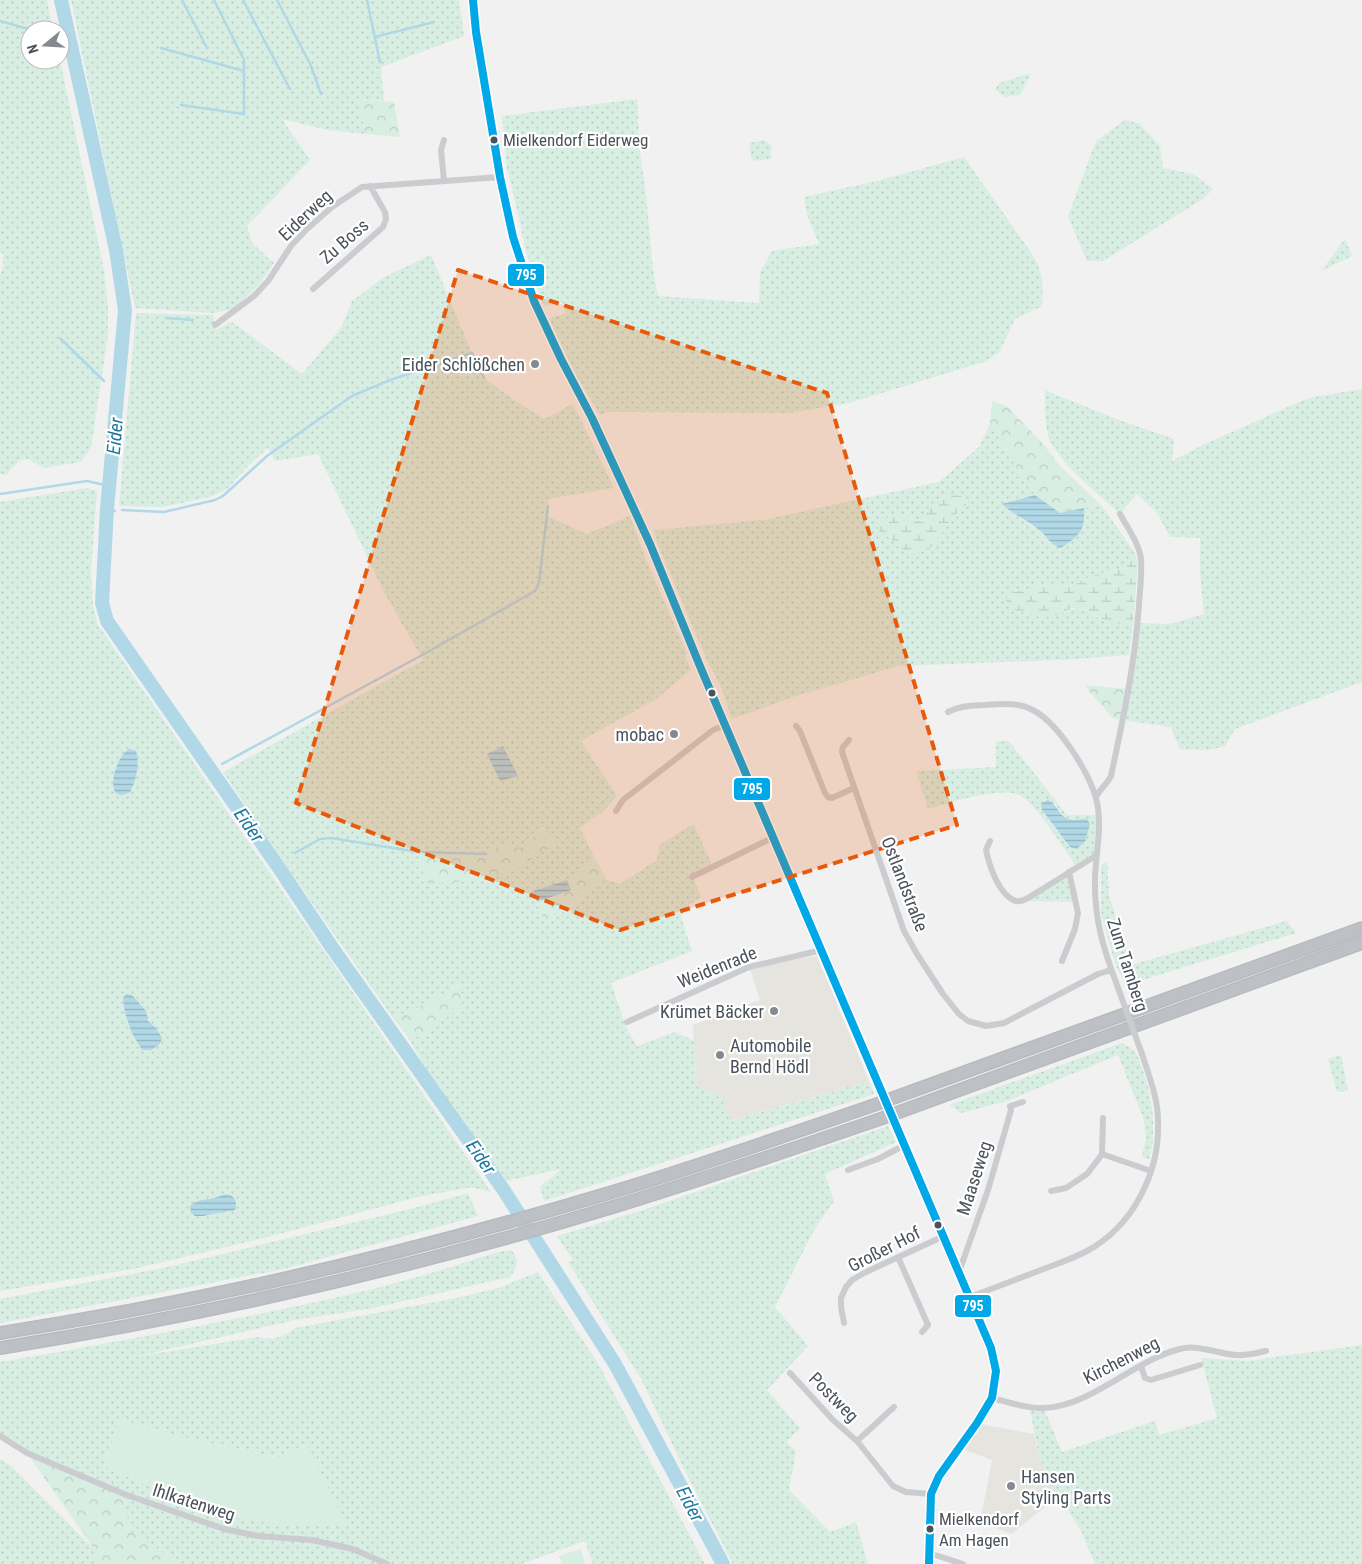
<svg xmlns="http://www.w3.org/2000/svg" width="1362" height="1564" font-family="'Roboto Condensed',sans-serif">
<defs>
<pattern id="grass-dots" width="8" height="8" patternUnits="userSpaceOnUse" patternTransform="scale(1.25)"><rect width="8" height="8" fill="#d8eee2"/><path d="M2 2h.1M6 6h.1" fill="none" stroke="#bbcec4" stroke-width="1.8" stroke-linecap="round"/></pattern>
<pattern id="forest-crowns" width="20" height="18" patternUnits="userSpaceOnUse" patternTransform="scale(1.25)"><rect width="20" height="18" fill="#d8eee2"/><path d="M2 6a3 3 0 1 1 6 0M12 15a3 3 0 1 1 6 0" fill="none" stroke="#bbcec4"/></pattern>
<pattern id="wetland-marsh" width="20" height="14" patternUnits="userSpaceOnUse" patternTransform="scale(1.25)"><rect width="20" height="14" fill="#d8eee2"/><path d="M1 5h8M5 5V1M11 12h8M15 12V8" fill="none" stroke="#bbcec4"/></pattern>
<pattern id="water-rules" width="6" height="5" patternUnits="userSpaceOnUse" patternTransform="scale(1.25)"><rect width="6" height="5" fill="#b1d8e7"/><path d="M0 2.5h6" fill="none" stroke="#92b2be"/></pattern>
</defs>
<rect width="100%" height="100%" fill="#f1f1f1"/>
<path fill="#e5e4df" d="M 817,956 L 869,1081 L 729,1121 L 722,1098 L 697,1086 L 693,1025 L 760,1000 L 750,969 L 772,963 Z
M 980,1424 L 1034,1434 L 1039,1457 L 1059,1496 L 1011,1534 L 980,1522 L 992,1460 L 963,1449 Z"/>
<path fill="url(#grass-dots)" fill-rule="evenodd" d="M 0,0 L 47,0 L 53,30 L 30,30 L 30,60 L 60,60 L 104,270 L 108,306 L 108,335 L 91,448 L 81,462 L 44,468 L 28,459 L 19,461 L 6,475 L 0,474 L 0,276 L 3,266 L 3,254 L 0,252 Z
M 71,0 L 459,0 L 464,36 L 381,67 L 384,101 L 359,100 L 365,134 L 328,130 L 282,119 L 310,160 L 247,226 L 252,243 L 274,263 L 259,285 L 233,309 L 214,313 L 135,308 Z
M 1031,73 L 1020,95 L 1004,97 L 995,89 L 1000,83 Z
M 637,99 L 640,152 L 646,194 L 653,270 L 658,296 L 759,303 L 760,272 L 772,251 L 819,244 L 807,215 L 804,197 L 881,180 L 964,157 L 1032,254 C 1044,273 1043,286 1042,307 L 1038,308 L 1015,319 L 1000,351 L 987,361 L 849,403 L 789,413 L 608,412 L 600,415 L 575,373 L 549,318 L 566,313 L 562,302 L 544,306 L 526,252 L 519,218 L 507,168 L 502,116 Z
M 1125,120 L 1140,124 L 1160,146 L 1163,168 L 1193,174 L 1213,189 L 1203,199 L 1103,261 L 1087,261 L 1068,216 L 1096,141 Z
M 764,140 L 771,145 L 771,159 L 752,161 L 749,143 Z
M 1345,239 L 1352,256 L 1321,271 Z
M 431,255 L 472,353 L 484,378 L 510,397 L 544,419 L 573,404 L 614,488 L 553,498 L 548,501 L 547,516 L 587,534 L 630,516 L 644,555 L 687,654 L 685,656 L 691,670 L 656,699 L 581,741 L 617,796 L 604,811 L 580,828 L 595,859 L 567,880 L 534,891 L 546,924 L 607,880 L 620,884 L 657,860 L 659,845 L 694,824 L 712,865 L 694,879 L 701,897 L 685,908 L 681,917 L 692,951 L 611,983 L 627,1029 L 637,1046 L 675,1032 L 694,1041 L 697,1086 L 722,1098 L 730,1121 L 869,1081 L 874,1094 L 544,1201 L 540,1187 L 561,1169 L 506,1181 L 435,1083 L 409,1039 L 429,1032 L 459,985 L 419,1007 L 393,1018 L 277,853 L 223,772 L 423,660 L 384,592 L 318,454 L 275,461 L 268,448 L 253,461 L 227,489 L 210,497 L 163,507 L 119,506 L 136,313 L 213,315 L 216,330 L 221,327 L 232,322 L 302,374 L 341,328 L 352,301 L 384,277 ZM 544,827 L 554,843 L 513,871 L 424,883 L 418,852 L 486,854 L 501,845 L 520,848 Z
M 1045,388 L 1049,392 L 1119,420 L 1174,439 L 1172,461 L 1205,444 L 1304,400 L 1314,397 L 1362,389 L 1362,682 L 1235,729 L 1225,746 L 1209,750 L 1180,750 L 1171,727 L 1123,720 L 1138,623 L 1170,624 L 1204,614 L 1200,574 L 1200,538 L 1170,537 L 1157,513 L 1137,494 L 1120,514 C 1102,497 1053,458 1048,435 C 1044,420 1045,403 1045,388 Z
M 990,424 L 1035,495 L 1003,504 L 1008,510 L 1039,530 L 1051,543 L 1085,520 L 1084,508 L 1101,505 L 1135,553 L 1130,554 L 1126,568 L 1098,574 L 1066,587 L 1046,584 L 1060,614 C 1087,601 1086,614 1108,623 C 1115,625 1125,624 1133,625 L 1129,655 L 1061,660 L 898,666 L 790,698 L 732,719 L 721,687 L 706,658 L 657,542 L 654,530 L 763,520 L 939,482 L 979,447 ZM 927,510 L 950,519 L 948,525 L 908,553 L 891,539 L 880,532 L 902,515 L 922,522 Z
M 87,488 L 97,491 L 91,571 L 93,607 L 98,625 L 491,1192 C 483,1191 475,1186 466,1188 L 418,1197 L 264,1238 L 133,1269 L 0,1291 L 0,502 ZM 226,1194 L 230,1211 L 203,1216 L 204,1199 L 215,1198 Z
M 996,741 L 1009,741 L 1067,815 L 1100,815 L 1097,855 L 1077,867 C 1064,850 1036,802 1019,795 C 999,786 949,803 928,809 L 916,771 L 996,767 ZM 1054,802 C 1066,821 1065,819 1087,819 L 1076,849 L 1070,847 L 1042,811 Z
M 1107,862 L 1109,895 L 1131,965 L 1287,921 L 1296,933 L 1136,982 L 1125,983 L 1116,966 L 1101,913 L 1101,865 Z
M 1069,872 L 1077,902 L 1020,901 Z
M 1122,1043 L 1135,1051 C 1147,1076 1155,1108 1153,1136 C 1153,1144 1151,1152 1150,1159 L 1142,1157 L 1146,1137 L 1143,1117 L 1118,1055 L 1007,1101 L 961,1113 L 949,1105 Z
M 1341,1055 L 1348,1091 L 1337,1092 L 1328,1059 Z
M 888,1126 L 896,1142 L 825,1174 L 834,1201 L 814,1230 L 775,1307 L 808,1346 L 767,1390 L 800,1429 L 786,1442 L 796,1451 L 789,1490 L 830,1532 L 856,1522 L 868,1564 L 733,1564 L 684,1469 L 641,1379 L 568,1262 L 573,1260 L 557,1236 L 640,1211 Z
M 468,1193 L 478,1216 L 284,1269 L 0,1323 L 0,1299 L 168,1267 L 418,1207 Z
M 511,1250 C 520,1261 518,1266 510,1277 L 373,1308 L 295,1320 L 134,1357 L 258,1337 C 273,1341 283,1337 295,1328 L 456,1298 L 499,1288 L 538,1272 L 596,1360 L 705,1564 L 593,1564 L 585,1541 L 521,1564 L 181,1564 L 129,1531 L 51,1462 L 0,1436 L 0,1362 C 123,1341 247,1318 369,1290 C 399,1282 430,1274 460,1264 C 477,1259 494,1252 511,1250 ZM 120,1420 L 190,1439 L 280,1458 L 306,1445 L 205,1508 L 133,1479 L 104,1466 Z
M 1362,1345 L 1362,1564 L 1095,1564 L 1081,1531 L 1059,1496 L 1039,1457 L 1030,1410 L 1045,1411 L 1062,1452 L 1155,1421 L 1159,1435 L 1217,1418 L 1201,1358 L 1247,1361 Z
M 0,1459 L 12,1467 L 94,1549 L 97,1564 L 0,1564 Z"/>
<path fill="url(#forest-crowns)" d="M 359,100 L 394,102 L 400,137 L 365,134 Z
M 992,401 L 1007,406 L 1044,445 L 1060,466 L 1101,505 L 1060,513 L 1035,495 L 990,424 Z
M 1084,685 L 1128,689 L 1123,720 L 1113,718 Z
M 545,827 L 554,844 L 513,871 L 460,882 L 424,883 L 418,852 L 486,854 L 501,845 L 520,848 Z
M 595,859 L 607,880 L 545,924 L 537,902 L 571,890 L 567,880 Z
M 459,985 L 462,998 L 461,1006 L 429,1032 L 409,1039 L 393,1018 L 419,1007 Z
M 27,1453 L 124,1494 L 130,1531 L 181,1564 L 97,1564 L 94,1549 Z"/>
<path fill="url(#wetland-marsh)" d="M 948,495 L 963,496 L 969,502 L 950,519 L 948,525 L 928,551 L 908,554 L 891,539 L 880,532 L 877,526 C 895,509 901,515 922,522 C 929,506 931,502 948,495 Z
M 1135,553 L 1138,563 L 1133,625 L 1110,624 L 1084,609 L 1072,608 L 1060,614 L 1044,618 L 1015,610 L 1006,601 L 1008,594 L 1046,584 L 1066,587 L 1098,574 L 1126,568 L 1130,554 Z"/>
<path fill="#d8eee2" d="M 120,1420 L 190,1439 L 280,1458 L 307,1445 L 347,1526 L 276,1524 L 244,1520 L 205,1508 L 133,1479 L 104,1466 Z
M 581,1549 L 585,1564 L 562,1564 L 559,1556 Z"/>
<path fill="url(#water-rules)" d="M 1035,495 L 1060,513 L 1084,508 C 1086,531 1078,536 1061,548 C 1047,542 1049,538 1039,530 C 1028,520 1013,515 1002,504 Z
M 503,746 L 518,776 L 500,781 L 487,754 Z
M 129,749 L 136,751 C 140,762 136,782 130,792 C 103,807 113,758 129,749 Z
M 1048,800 C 1057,804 1058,814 1066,818 C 1071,821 1081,819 1087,819 L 1090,824 L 1085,842 L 1076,849 L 1070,847 L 1042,810 L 1041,804 Z
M 567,880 L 571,890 L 537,902 L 533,891 Z
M 126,994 L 132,995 L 146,1011 L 148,1021 L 156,1028 L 162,1038 L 160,1044 L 151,1050 L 142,1050 L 132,1033 L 125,1013 L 123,998 Z
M 226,1194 C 234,1195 238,1201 235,1210 L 203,1216 L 195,1216 L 191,1213 L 190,1206 C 198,1199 205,1200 214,1198 C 218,1197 222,1195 226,1194 Z"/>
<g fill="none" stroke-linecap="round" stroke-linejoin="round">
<path stroke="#b1d8e7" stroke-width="2.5" d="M 182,0 L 207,48
M 243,0 L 290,89
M 277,0 L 311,66 L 321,94
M 367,0 L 380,62
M 0,21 L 32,30
M 375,37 L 434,22
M 161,48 L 244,71
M 181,105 L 244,114 L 244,60 L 214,0
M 166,318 L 193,320
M 60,338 L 104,381
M 0,494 L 87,481 L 109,486
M 107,509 L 115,511
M 122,510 L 164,512 L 215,500 L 223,496 L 267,456 L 352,396 L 390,380 L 472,353 L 484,378
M 222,764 L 424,654 L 535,591 L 539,583 L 548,506
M 295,853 L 320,839 L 331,838 L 418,852 L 486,854"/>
<path stroke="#b1d8e7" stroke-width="14" d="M 61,0 L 116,250 L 125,310 L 107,509 L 102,603 L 107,621 L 277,865 L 333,949 L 503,1189 L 615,1364 L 723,1564"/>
<defs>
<path id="highway" d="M 896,1097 L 1362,928
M 902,1111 L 1362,943
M 0,1333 C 206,1301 409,1253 609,1193 C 699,1166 788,1135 877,1104
M 0,1348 C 207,1315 412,1268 613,1207 C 704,1179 793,1149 883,1118"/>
</defs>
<use href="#highway" stroke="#b7babf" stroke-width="14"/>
<path stroke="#cbcccf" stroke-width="6" d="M 444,181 L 441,150 L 444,140
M 313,289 L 383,227 L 386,219 L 385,212 L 370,186
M 215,325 L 254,296 L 268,281 L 291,246 L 307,229 L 332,207 L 362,187 L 500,177
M 948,712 C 959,706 971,705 984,705 C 1000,704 1018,702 1033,710 C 1059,724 1088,771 1096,798 C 1103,825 1096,851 1095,878 C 1094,918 1103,948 1117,985
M 796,726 L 800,731 L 825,793 L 828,797 L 832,798 L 854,788
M 849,740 L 843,747 L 842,752 L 904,931 L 917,954 L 943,994 L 959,1014 L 968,1021 L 986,1026 L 1004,1023 L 1098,974 L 1111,970
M 1096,797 C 1100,789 1107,784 1111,776 C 1123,720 1135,663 1139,605 C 1140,590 1142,574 1141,559 C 1139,543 1128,529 1120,514
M 616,811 L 623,800 L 713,730 L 726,725
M 990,841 L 986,850 C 989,865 999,896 1016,901 C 1020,902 1024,900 1028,898 L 1097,855
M 692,877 L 774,837
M 1062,961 L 1075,929 L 1078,913 L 1069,872
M 627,1022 L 749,967 L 822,950
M 1102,1154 L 1151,1171
M 848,1170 L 878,1159 L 905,1145
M 1051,1191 L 1066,1188 L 1087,1174 L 1097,1161 L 1102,1154 L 1103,1118
M 898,1257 L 928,1325 L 922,1332
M 959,1272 L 988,1190 L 1011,1110 L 1010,1106 L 1023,1102
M 970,1297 C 994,1288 1017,1279 1041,1270 C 1056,1264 1072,1259 1087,1251 C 1133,1226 1160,1173 1158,1121 C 1158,1098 1149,1076 1142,1054
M 844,1323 L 841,1307 L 841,1298 L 846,1287 L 852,1280 L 866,1272 L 944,1236
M 1141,1366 L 1145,1378 L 1151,1380 L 1200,1365
M 790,1373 L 833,1420 L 857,1441 L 893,1486 L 906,1492 L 931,1494
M 992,1398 C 1009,1402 1027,1409 1044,1408 C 1092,1406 1134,1360 1180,1349 C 1197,1344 1219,1354 1236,1355 C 1246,1356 1257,1353 1266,1351
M 0,1436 L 27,1453 L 124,1494 L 224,1529 L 258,1536 L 312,1540 L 353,1549 L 387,1564
M 857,1441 L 894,1407
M 929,1553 L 963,1564"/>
<path stroke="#cccdd0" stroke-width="9" d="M 473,0 L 476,32 L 500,177 L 513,237 L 534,301 L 561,359 L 592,418 L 650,544 L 702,671 L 991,1348 L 996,1371 L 992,1398 L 977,1423 L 939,1476 L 931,1494 L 929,1564"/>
<use href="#highway" stroke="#bdc1c5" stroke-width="11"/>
<defs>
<path id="highway-bridge" d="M 877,1104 L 896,1097
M 883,1118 L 902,1111"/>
</defs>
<use href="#highway-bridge" stroke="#b7babf" stroke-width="14" stroke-linecap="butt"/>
<path stroke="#cbcccf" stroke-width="6" d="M 1117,985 L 1142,1054"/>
<use href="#highway-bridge" stroke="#bdc1c5" stroke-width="11"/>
<defs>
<path id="bus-1" d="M 473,0 L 476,32 L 500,177 L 513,237 L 534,301 L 561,359 L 592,418 L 650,544 L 702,671 L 991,1348 L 996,1371 L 992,1398 L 977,1423 L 939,1476 L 931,1494 L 929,1564"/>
</defs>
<use href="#bus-1" stroke="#fff" stroke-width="11"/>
<use href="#bus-1" stroke="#00a8e7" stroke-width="8"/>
</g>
<path fill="#e8590c" fill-opacity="0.2" stroke="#e8590c" stroke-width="4" stroke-dasharray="10 6" stroke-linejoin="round" d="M 458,270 L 827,393 L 957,825 L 620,930 L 296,803 Z"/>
<g fill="#4a525b" stroke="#fff" stroke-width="2">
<circle cx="494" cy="140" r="4.5"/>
<circle cx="712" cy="693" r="4.5"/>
<circle cx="938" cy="1225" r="4.5"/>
<circle cx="930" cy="1529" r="4.5"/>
</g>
<g fill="#848a90" stroke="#fff" stroke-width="2">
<circle cx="535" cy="364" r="5"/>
<circle cx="674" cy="734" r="5"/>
<circle cx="774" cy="1011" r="5"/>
<circle cx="720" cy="1055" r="5"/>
<circle cx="1011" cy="1486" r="5"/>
</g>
<g text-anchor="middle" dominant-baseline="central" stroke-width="4.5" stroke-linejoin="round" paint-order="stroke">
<g font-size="17" fill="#4a525b" stroke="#fff" text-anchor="start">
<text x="503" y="140">Mielkendorf Eiderweg</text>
<text x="939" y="1519">Mielkendorf<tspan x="939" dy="21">Am Hagen</tspan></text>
</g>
<g font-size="18" fill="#4a525b" stroke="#fff">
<text transform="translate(305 215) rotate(-43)">Eiderweg</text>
<text transform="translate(344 241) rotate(-41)">Zu Boss</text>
<text transform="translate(905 884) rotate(69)">Ostlandstraße</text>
<text transform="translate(1128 965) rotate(72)">Zum Tamberg</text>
<text transform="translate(717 967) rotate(-22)">Weidenrade</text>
<text transform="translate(974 1178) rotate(-72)">Maaseweg</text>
<text transform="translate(884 1249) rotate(-27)">Großer Hof</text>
<text transform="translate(1121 1360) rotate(-27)">Kirchenweg</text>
<text transform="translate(834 1397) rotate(45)">Postweg</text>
<text transform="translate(194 1502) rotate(18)">Ihlkatenweg</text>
</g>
<g font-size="18" fill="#4a525b" stroke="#fff" text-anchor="end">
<text x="525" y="364">Eider Schlößchen</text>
<text x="664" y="734">mobac</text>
<text x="764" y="1011">Krümet Bäcker</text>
<text x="730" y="1045" text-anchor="start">Automobile<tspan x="730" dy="21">Bernd Hödl</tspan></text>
<text x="1021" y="1476" text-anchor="start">Hansen<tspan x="1021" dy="21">Styling Parts</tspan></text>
</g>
<g font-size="19" font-style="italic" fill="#1b799c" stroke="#fff">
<text transform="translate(115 436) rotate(-85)">Eider</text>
<text transform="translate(249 825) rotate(55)">Eider</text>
<text transform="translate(481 1157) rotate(55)">Eider</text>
<text transform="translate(690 1504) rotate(62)">Eider</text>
</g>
</g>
<g stroke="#fff" stroke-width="2">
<rect x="507" y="263" width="38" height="24" rx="5" fill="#00a8e7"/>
<rect x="733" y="777" width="38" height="24" rx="5" fill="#00a8e7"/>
<rect x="954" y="1294" width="38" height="24" rx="5" fill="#00a8e7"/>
</g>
<g font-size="14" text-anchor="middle" font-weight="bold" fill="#fff">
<text x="526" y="280">795</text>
<text x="752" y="794">795</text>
<text x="973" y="1311">795</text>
</g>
<g transform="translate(45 45) rotate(252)"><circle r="24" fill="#ffffff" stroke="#b7babd"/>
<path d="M0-4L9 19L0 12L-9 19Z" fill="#848a90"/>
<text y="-8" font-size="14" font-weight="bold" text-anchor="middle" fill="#4a525b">N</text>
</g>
</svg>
